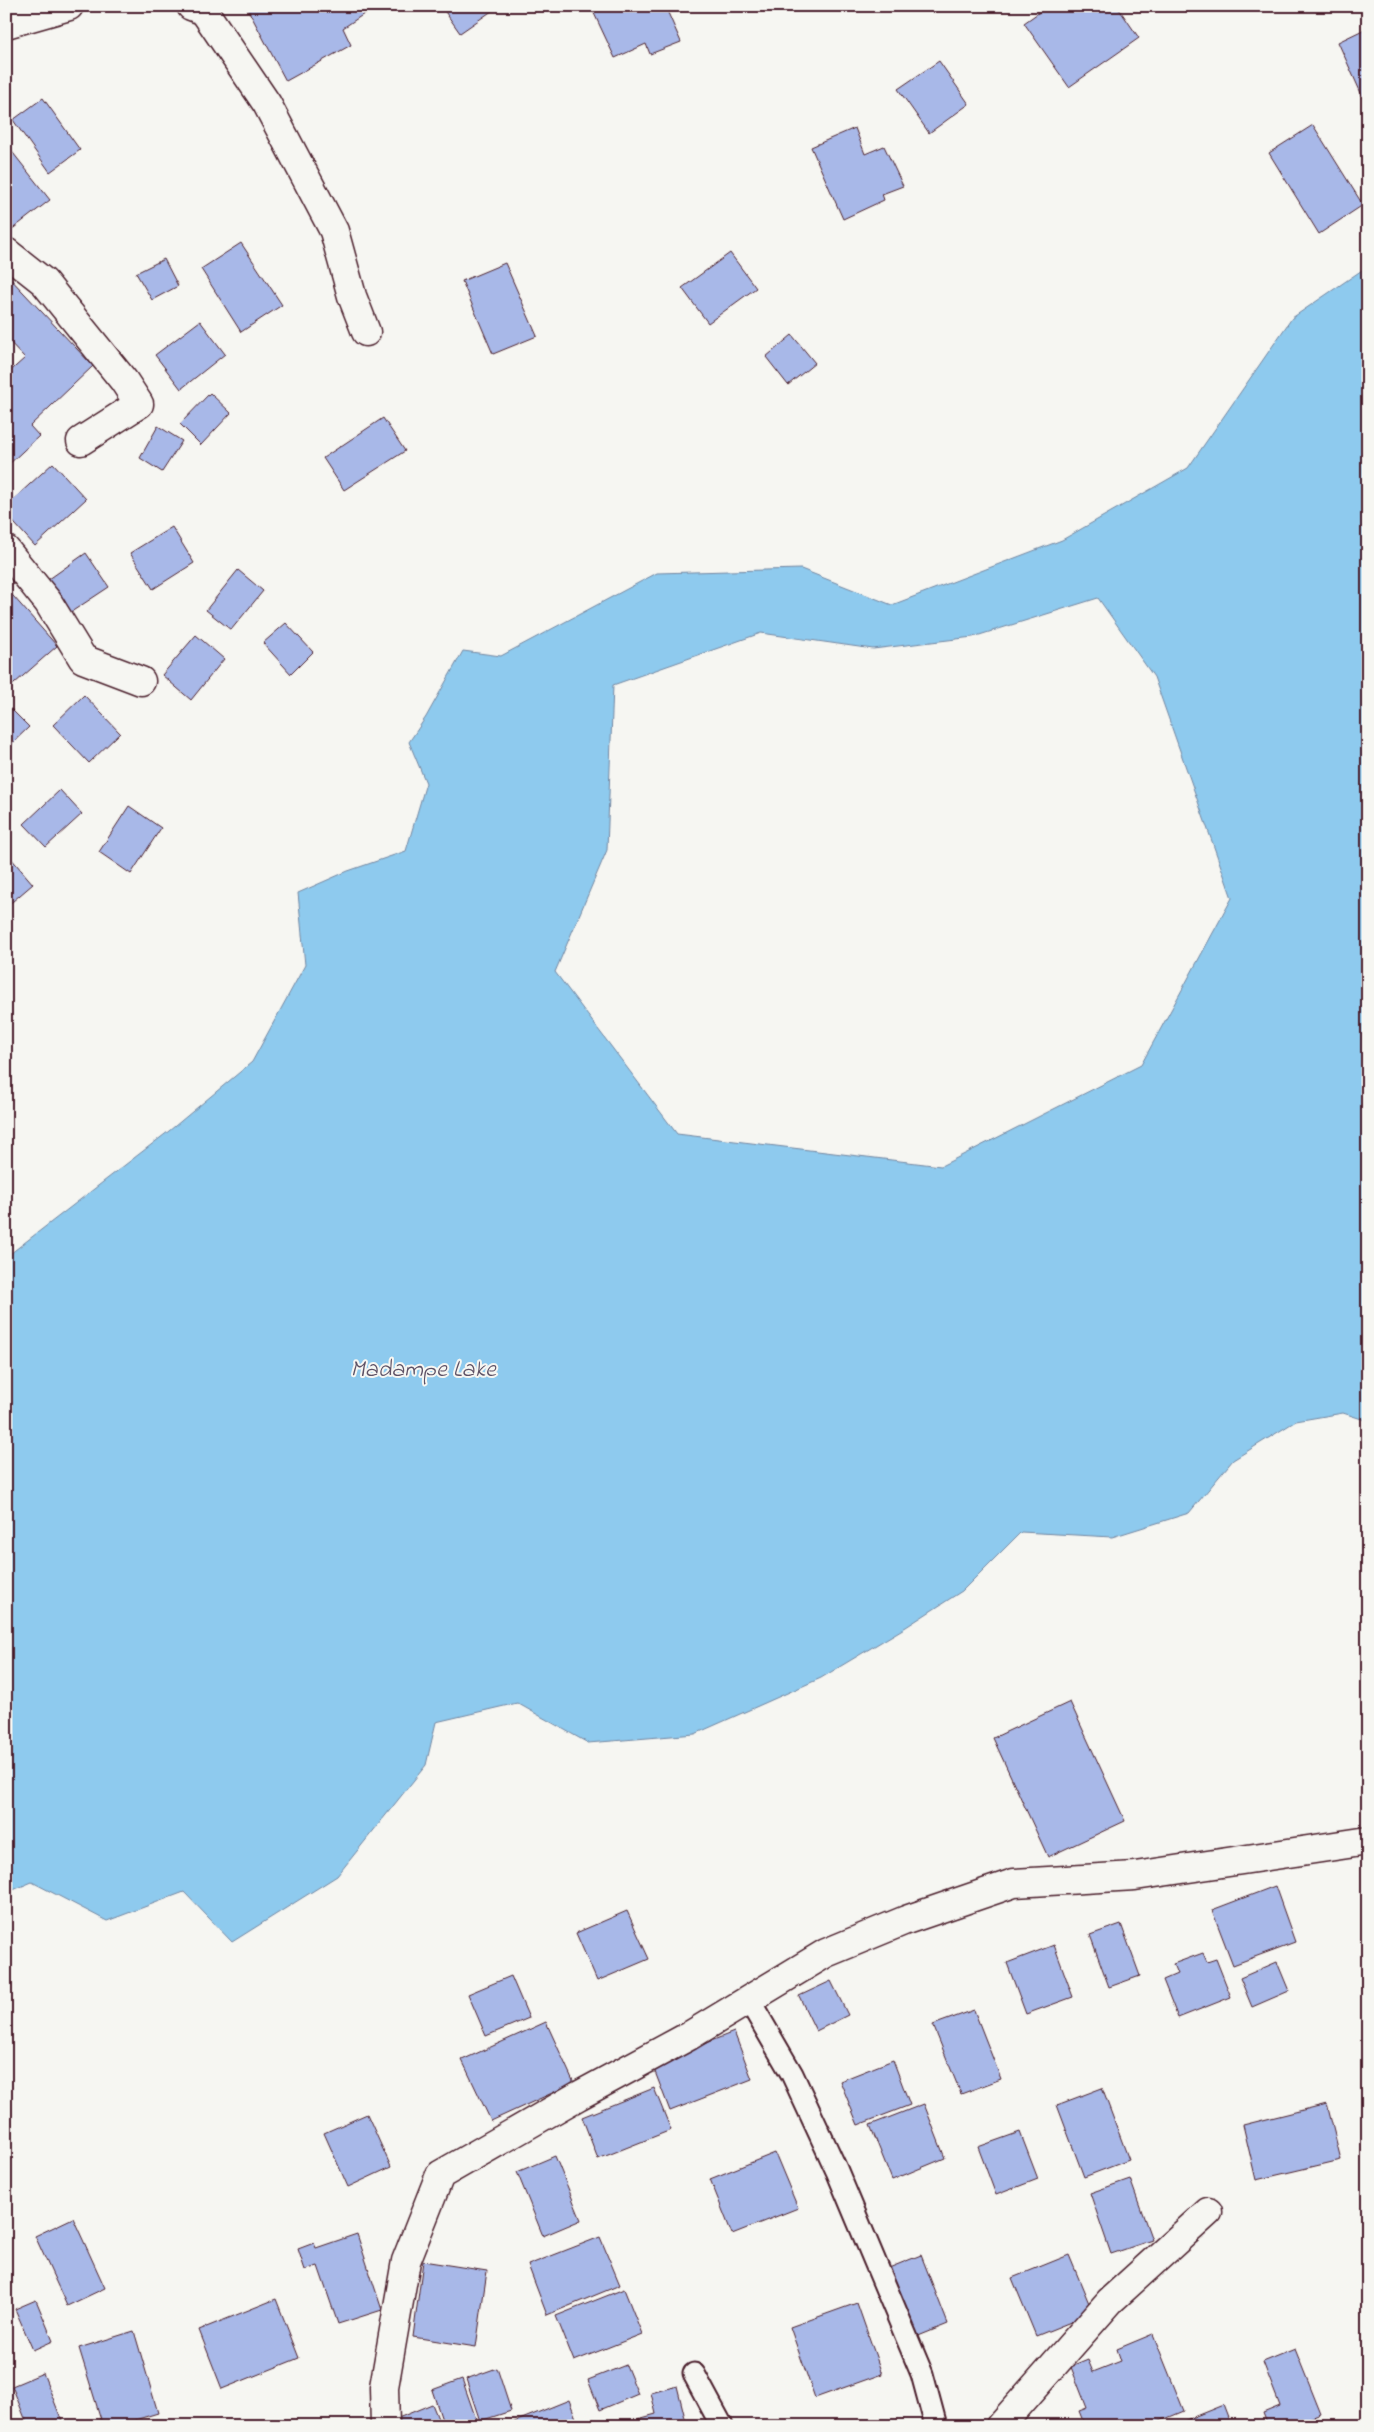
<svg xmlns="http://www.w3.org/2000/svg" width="1374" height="2432" font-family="'Indie Flower',sans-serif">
<rect width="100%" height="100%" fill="#f6f6f2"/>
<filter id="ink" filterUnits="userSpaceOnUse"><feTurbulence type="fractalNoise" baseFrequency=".02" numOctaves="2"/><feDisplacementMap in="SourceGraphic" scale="10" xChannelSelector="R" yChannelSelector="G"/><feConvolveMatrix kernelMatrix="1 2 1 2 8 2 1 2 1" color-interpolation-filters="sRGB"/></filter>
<g filter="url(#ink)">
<path fill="#8ecaee" stroke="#7386a0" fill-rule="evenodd" d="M 1368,266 L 1368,1421 L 1343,1413 L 1296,1421 L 1233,1460 L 1189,1513 L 1112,1537 L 1021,1532 L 962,1591 L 906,1627 L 821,1678 L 695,1734 L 588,1743 L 517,1703 L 436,1722 L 426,1765 L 337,1876 L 232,1942 L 184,1892 L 107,1921 L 32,1882 L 6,1893 L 6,1257 L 169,1131 L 252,1062 L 305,965 L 298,893 L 348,871 L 406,851 L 426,783 L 409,742 L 426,717 L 463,651 L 501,656 L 657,573 L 801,569 L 892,605 L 1062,540 L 1188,468 L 1292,318 ZM 1098,598 L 1154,677 L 1232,898 L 1141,1065 L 941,1166 L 677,1134 L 555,972 L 607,850 L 613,685 L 761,633 L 873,649 L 973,637 Z"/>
<path fill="#a8b8e8" stroke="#4a1f2b" d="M 246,6 L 376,6 L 343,28 L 351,45 L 286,81 Z
M 441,6 L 499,6 L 460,33 Z
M 598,6 L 665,6 L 681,42 L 650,54 L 646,44 L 615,58 L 592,9 Z
M 1048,6 L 1117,6 L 1139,38 L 1069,87 L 1024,23 Z
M 1365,29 L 1368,35 L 1368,101 L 1365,102 L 1338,42 Z
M 939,61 L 969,104 L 929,133 L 898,89 Z
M 43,98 L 80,150 L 50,172 L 13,120 Z
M 1313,125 L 1363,205 L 1319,234 L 1269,153 Z
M 855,128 L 865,154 L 884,146 L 903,186 L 882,194 L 884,200 L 843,219 L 811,147 Z
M 6,144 L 50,200 L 6,234 Z
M 241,243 L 282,305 L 241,332 L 201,269 Z
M 730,253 L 756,288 L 708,323 L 682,288 Z
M 164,259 L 178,286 L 152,300 L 136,273 Z
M 505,263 L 537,336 L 493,354 L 462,281 Z
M 6,274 L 93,366 L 30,426 L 39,436 L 6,467 L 6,375 L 25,358 L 6,338 Z
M 200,321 L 225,354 L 181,389 L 155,355 Z
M 792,335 L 815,363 L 788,385 L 766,357 Z
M 210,393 L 231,413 L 201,445 L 180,424 Z
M 383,418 L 405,451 L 344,490 L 323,458 Z
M 158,426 L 182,441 L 162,472 L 140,458 Z
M 53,463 L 86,499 L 35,546 L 6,514 L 6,506 Z
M 172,527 L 194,563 L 153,589 L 130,553 Z
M 86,553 L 109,587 L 65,616 L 42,584 Z
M 238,570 L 263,591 L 231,630 L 206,610 Z
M 6,588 L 57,646 L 6,691 Z
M 286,623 L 313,652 L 291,674 L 263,643 Z
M 196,635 L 224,659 L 191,700 L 162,675 Z
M 84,695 L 120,733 L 89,763 L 53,725 Z
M 6,704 L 29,727 L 6,749 Z
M 60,790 L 82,814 L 46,847 L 24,824 Z
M 129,806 L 161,828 L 131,874 L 99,852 Z
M 10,857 L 33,884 L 6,907 L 6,859 Z
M 1070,1702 L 1125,1821 L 1048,1857 L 993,1738 Z
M 1275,1886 L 1295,1942 L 1233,1965 L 1212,1910 Z
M 627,1911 L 649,1959 L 597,1981 L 576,1933 Z
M 1121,1924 L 1140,1976 L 1109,1987 L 1090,1935 Z
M 1054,1945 L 1073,1997 L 1026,2014 L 1007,1963 Z
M 1203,1953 L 1207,1962 L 1216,1959 L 1231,1997 L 1178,2018 L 1163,1980 L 1177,1974 L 1173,1964 Z
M 1277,1962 L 1289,1991 L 1252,2007 L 1240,1978 Z
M 511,1976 L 529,2018 L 486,2036 L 468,1994 Z
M 831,1981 L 848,2015 L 816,2031 L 799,1996 Z
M 974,2010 L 1001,2079 L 961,2094 L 933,2025 Z
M 546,2022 L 574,2083 L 491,2121 L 462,2060 Z
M 734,2032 L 752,2079 L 670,2111 L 652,2064 Z
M 893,2060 L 910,2105 L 858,2125 L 840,2081 Z
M 654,2088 L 671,2130 L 598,2159 L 582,2117 Z
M 1102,2088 L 1129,2160 L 1084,2177 L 1057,2105 Z
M 924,2104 L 945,2158 L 892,2180 L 870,2125 Z
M 1327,2104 L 1341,2160 L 1256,2180 L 1243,2125 Z
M 367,2114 L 391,2167 L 348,2187 L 324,2133 Z
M 1020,2132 L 1038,2179 L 996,2195 L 978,2147 Z
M 775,2153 L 798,2208 L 732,2234 L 710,2179 Z
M 555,2156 L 581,2220 L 543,2236 L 517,2172 Z
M 1130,2179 L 1152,2240 L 1111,2254 L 1090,2193 Z
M 73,2218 L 105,2288 L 67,2306 L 35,2236 Z
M 357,2234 L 382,2310 L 338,2324 L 318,2266 L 305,2270 L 298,2249 L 314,2243 L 316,2248 Z
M 600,2237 L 620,2285 L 547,2315 L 528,2265 Z
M 921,2255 L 948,2324 L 911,2339 L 884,2270 Z
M 1069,2255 L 1093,2313 L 1036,2336 L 1012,2278 Z
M 423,2261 L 487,2271 L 476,2347 L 413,2337 Z
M 624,2289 L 642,2334 L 574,2361 L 556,2316 Z
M 276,2299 L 299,2358 L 222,2389 L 199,2330 Z
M 36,2300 L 53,2341 L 33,2350 L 15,2309 Z
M 857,2303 L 882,2374 L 815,2398 L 790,2327 Z
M 134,2331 L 158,2413 L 115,2426 L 103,2426 L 79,2348 Z
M 1153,2334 L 1184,2411 L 1148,2426 L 1085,2426 L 1079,2411 L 1087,2408 L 1071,2367 L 1088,2360 L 1093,2372 L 1121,2361 L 1117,2349 Z
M 1295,2349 L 1321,2414 L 1295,2424 L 1296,2426 L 1268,2426 L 1263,2413 L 1280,2406 L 1263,2362 Z
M 626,2365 L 638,2394 L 600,2410 L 588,2380 Z
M 497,2368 L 511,2411 L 480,2421 L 466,2379 Z
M 43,2373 L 62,2421 L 50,2426 L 28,2426 L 12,2386 Z
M 462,2379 L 477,2422 L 465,2426 L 444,2426 L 432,2390 Z
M 677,2386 L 687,2426 L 613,2426 L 656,2414 L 651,2393 Z
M 569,2400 L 579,2426 L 508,2426 L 507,2425 Z
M 432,2404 L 441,2426 L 393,2426 L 391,2421 Z
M 1223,2405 L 1231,2426 L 1171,2426 Z"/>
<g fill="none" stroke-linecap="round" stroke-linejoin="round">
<defs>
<path id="service" d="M 749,2000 L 792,2074 L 837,2171 L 922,2374 L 936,2426
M 694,2374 L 722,2426"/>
<path id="minor" d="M 191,6 L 204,11 L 267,104 L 334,231 L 352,296 L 366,332
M 6,24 L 69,6
M 6,252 L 44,282 L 124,381 L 139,404 L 81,441
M 6,550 L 48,602 L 83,659 L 141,681
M 385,2426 L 384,2387 L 406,2261 L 440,2175 L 578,2096 L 689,2036 L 826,1953 L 906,1920 L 1014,1883 L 1135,1876 L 1368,1841
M 1000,2426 L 1110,2301 L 1208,2212"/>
</defs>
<use href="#service" stroke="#4a1f2b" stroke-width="25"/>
<use href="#minor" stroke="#4a1f2b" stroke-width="31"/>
<use href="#service" stroke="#f6f6f2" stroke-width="21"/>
<use href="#minor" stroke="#f6f6f2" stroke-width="28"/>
</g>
</g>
<g text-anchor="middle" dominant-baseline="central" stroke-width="4" stroke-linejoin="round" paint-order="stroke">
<g font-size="24" font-style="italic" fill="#5e5266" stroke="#f6f6f2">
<text x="423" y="1370">Madampe Lake</text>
</g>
</g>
<rect width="1374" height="2432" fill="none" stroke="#f6f6f2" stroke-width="25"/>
<rect x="12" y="12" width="1349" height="2407" fill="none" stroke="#4a1f2b" stroke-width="2" filter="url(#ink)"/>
</svg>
